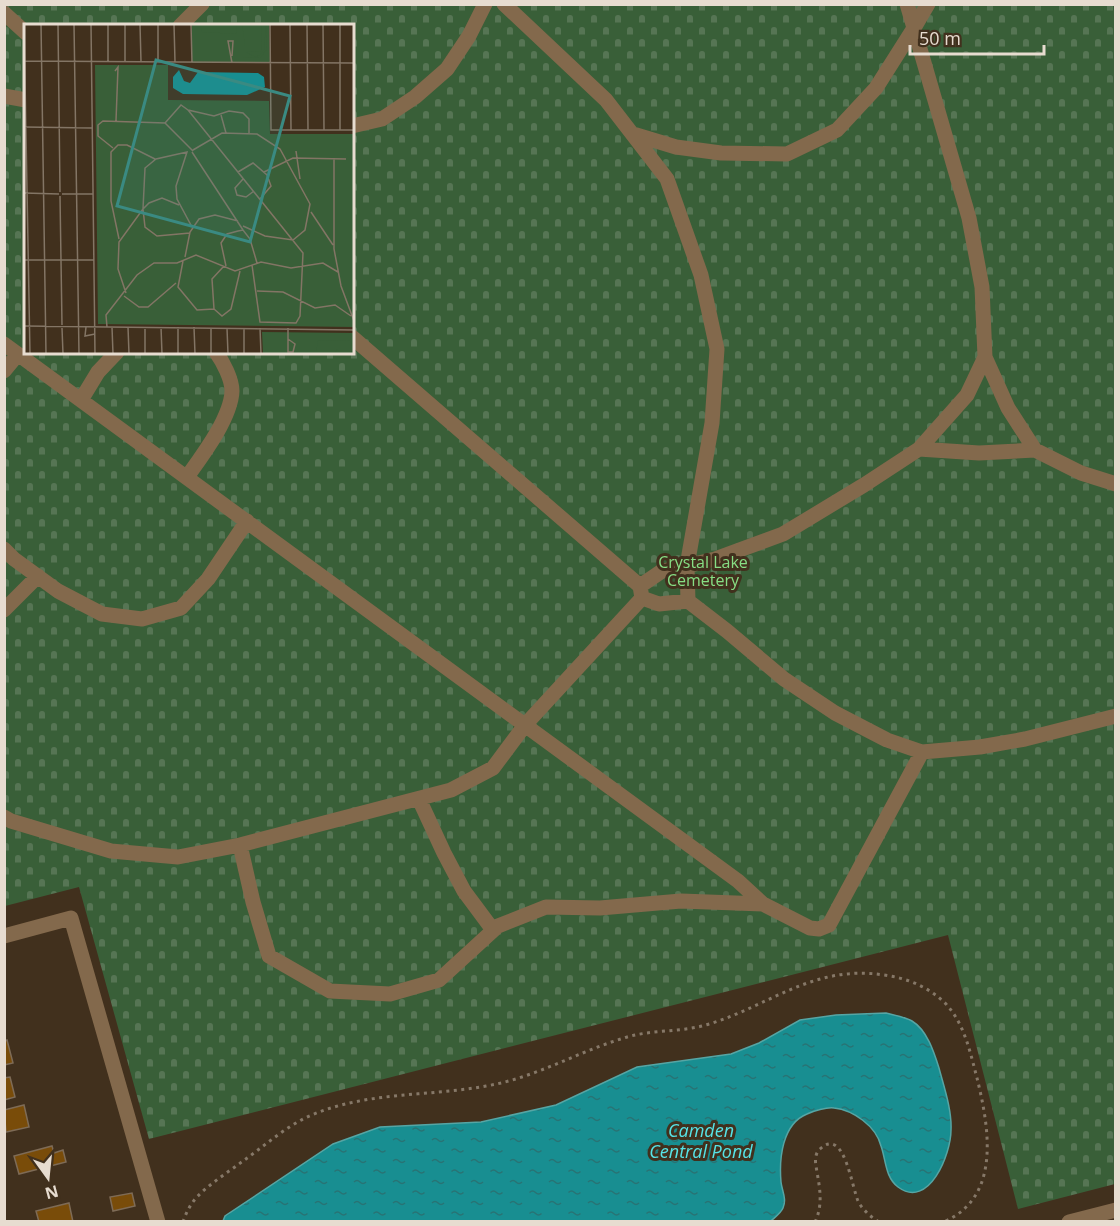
<svg xmlns="http://www.w3.org/2000/svg" width="1120" height="1226" font-family="'Open Sans',sans-serif">
<defs>
<pattern id="cemetery-stones" width="16" height="16" patternUnits="userSpaceOnUse" patternTransform="scale(1.5)"><rect width="16" height="16" fill="#395f38"/><path d="M2 7V4a2 2 0 0 1 4 0v3zM10 15v-3a2 2 0 0 1 4 0v3z" fill="#567554"/></pattern>
<pattern id="water-ripples" width="26" height="14" patternUnits="userSpaceOnUse" patternTransform="scale(1.5)"><rect width="26" height="14" fill="#188e91"/><path d="M2 4q2-2 4 0t4 0M15 11q2-2 4 0t4 0" fill="none" stroke="#287374"/></pattern>
</defs>
<rect width="100%" height="100%" fill="#41301d"/>
<path fill="url(#cemetery-stones)" fill-rule="evenodd" d="M 5,5 L 1115,5 L 1115,1184 L 1018,1209 L 948,935 L 149,1139 L 79,887 L 5,906 ZM 26,26 L 352,26 L 352,352 L 26,352 Z"/>
<path fill="url(#water-ripples)" stroke="#56a5a4" stroke-width="1.5" d="M 886,1013 C 894,1015 905,1017 912,1021 C 927,1030 934,1052 939,1068 C 944,1087 952,1110 951,1130 C 951,1154 929,1210 898,1187 C 885,1177 886,1160 881,1146 C 876,1126 853,1110 834,1108 C 827,1107 813,1111 807,1114 C 782,1124 779,1159 781,1182 C 782,1191 787,1199 783,1208 C 781,1213 774,1218 771,1221 L 223,1221 L 225,1216 L 333,1144 L 380,1127 L 481,1122 L 556,1105 L 637,1067 L 731,1054 L 759,1043 L 800,1020 L 836,1015 Z"/>
<path fill="#794c09" stroke="#7e6b56" stroke-width="1.5" d="M 7,1040 L 13,1063 L 4,1065 L 4,1041 Z
M 10,1077 L 15,1097 L 4,1100 L 4,1078 Z
M 24,1105 L 29,1127 L 6,1132 L 4,1110 Z
M 52,1146 L 54,1153 L 63,1150 L 66,1162 L 19,1174 L 14,1156 Z
M 132,1193 L 135,1206 L 113,1211 L 110,1197 Z
M 69,1203 L 73,1222 L 39,1222 L 36,1211 Z"/>
<g fill="none" stroke-linecap="round" stroke-linejoin="round">
<path stroke="#867868" stroke-width="3" stroke-dasharray="3 4.5" stroke-linecap="butt" d="M 183,1222 C 186,1213 190,1205 196,1198 C 209,1184 227,1173 243,1161 C 263,1147 283,1129 305,1118 C 362,1091 426,1097 486,1086 C 535,1078 577,1052 624,1038 C 651,1029 681,1033 709,1024 C 769,1006 814,964 884,975 C 907,978 929,987 946,1004 C 965,1025 970,1052 977,1078 C 989,1127 1002,1198 943,1222
M 815,1222 C 824,1203 819,1185 816,1166 C 815,1161 815,1153 820,1149 C 845,1125 852,1191 859,1203 C 864,1211 871,1217 879,1222"/>
<path stroke="#83694c" stroke-width="15" d="M 504,4 L 606,100 L 667,179 L 701,275 L 717,349 L 712,423 L 687,566 L 715,559 L 783,534 L 864,485 L 919,449 L 967,395 L 985,357 L 982,287 L 969,218 L 914,28 L 928,4
M 4,13 L 26,33
M 180,26 L 202,4
M 4,96 L 26,100
M 352,126 L 382,119 L 415,97 L 447,69 L 469,36 L 485,4
M 633,134 L 676,147 L 721,153 L 787,154 L 837,130 L 876,88 L 914,28 L 907,4
M 352,337 L 640,586 L 662,571 L 687,566 L 688,601
M 4,344 L 738,881 L 763,904 L 681,901 L 600,908 L 546,907 L 498,926 L 439,980 L 390,994 L 330,991 L 269,956 L 253,902 L 240,845
M 985,357 L 1008,408 L 1035,450
M 4,371 L 18,354
M 81,400 L 98,372 L 117,352
M 919,449 L 979,453 L 1035,450 L 1081,473 L 1116,484
M 187,477 C 202,456 231,418 232,391 C 232,379 223,362 216,352
M 4,549 L 14,559 L 58,591 L 102,614 L 142,619 L 181,608 L 208,579 L 247,521
M 640,586 L 642,598 L 659,604 L 688,601 L 727,631 L 784,679 L 835,713 L 887,740 L 922,752 L 980,747 L 1025,739 L 1116,716
M 4,610 L 38,576
M 419,799 L 444,853 L 464,891 L 493,930
M 4,817 L 11,821 L 111,851 L 178,857 L 240,845 L 451,790 L 493,768 L 525,725 L 642,598
M 763,904 L 810,928 L 819,929 L 829,925 L 922,752
M 4,936 L 71,918 L 158,1222
M 1069,1222 L 1116,1210"/>
</g>
<g text-anchor="middle" dominant-baseline="central" stroke-width="6" stroke-linejoin="round" paint-order="stroke">
<g font-size="16" fill="#87de84" stroke="#41301d">
<text x="703" y="562">Crystal Lake<tspan x="703" dy="18">Cemetery</tspan></text>
</g>
<g font-size="18" font-style="italic" fill="#56e3e6" stroke="#41301d">
<text x="701" y="1130">Camden<tspan x="701" dy="21">Central Pond</tspan></text>
</g>
</g>
<g transform="translate(24 24)">
<rect width="330" height="330" fill="#41301d"/>
<path d="M 168,0 L 245,0 L 246,39 L 168,39 ZM 238,308 L 330,309 L 330,330 L 239,330 Z" fill="#395f38"/>
<path d="M 71,41 L 144,41 L 144,76 L 245,77 L 246,110 L 330,110 L 330,303 L 74,300 Z" fill="#395f38"/>
<path d="M 176,0 L 212,0 L 213,10 L 178,8 ZM 218,0 L 221,22 L 221,0 L 237,0 L 238,27 L 222,28 L 231,33 L 236,31 L 240,26 L 242,0 L 243,25 L 236,34 L 218,33 ZM 294,316 L 327,317 L 330,330 L 317,330 L 313,325 L 311,330 L 292,330 Z" fill="#395f38"/>
<path d="M 155,46 L 160,57 L 166,59 L 174,48 L 234,49 L 240,53 L 241,63 L 223,71 L 159,70 L 149,64 L 149,53 Z" fill="#188e91"/>
<path fill="none" stroke="#837565" stroke-width="1.5" d="M 0,0 L 6,330M 17,0 L 22,330M 34,0 L 36,168M 50,0 L 55,330M 67,0 L 71,330M 84,0 L 84,38M 101,0 L 101,38M 116,0 L 117,38M 134,0 L 134,38M 150,0 L 151,38M 167,0 L 168,39M 246,0 L 247,106 L 330,106M 266,0 L 267,106M 283,0 L 284,106M 299,0 L 300,106M 316,0 L 316,106M 208,32 L 209,17 L 204,17 L 208,39M 0,37 L 330,39M 91,47 L 94,43 L 92,97M 197,91 L 202,109M 141,99 L 157,81 L 164,86M 0,103 L 68,104M 225,109 L 225,95 L 219,89 L 205,87 L 190,92 L 164,86 L 279,229 L 276,292 L 272,299 L 236,298 L 228,241M 89,124 L 74,112 L 74,101 L 79,97 L 141,99 L 169,127M 169,126 L 198,109 L 233,110 L 256,125 L 286,180 L 281,206 L 269,216 L 241,212 L 219,202M 272,127 L 276,155M 168,128 L 219,206M 310,135 L 310,225 L 317,262 L 330,297M 214,148 L 229,139 L 243,151 L 247,162 L 236,175M 240,148 L 269,134 L 322,135M 219,155 L 211,164 L 213,171 L 222,173 L 230,167M 0,169 L 35,170M 38,170 L 69,170M 36,172 L 38,301M 155,181 L 138,174 L 125,179 L 119,185 L 121,203 L 133,212 L 166,209M 287,188 L 309,221M 95,215 L 87,177 L 87,128 L 94,121 L 103,121 L 131,135M 161,233 L 166,208 L 175,195 L 191,191 L 214,197M 0,236 L 70,236M 159,237 L 154,263 L 173,286 L 190,285M 200,242 L 188,255 L 190,285 L 198,292 L 207,285 L 216,247M 202,242 L 197,219 L 203,210 L 214,207 L 219,206 L 226,215 L 233,239M 233,267 L 259,268 L 291,284 L 311,281 L 327,292M 102,269 L 94,245 L 95,218 L 119,185 L 121,144 L 132,135 L 163,128 L 152,162 L 153,175 L 168,203M 100,272 L 115,283 L 124,283 L 152,259M 0,302 L 330,306M 62,303 L 61,312 L 71,310M 83,303 L 82,291 L 113,251 L 130,239 L 153,239 L 172,231 L 211,247 L 237,238 L 267,244 L 299,239 L 314,248M 88,303 L 89,330M 104,303 L 105,330M 121,303 L 121,330M 137,303 L 138,330M 154,303 L 154,330M 170,303 L 171,330M 38,304 L 39,330M 187,304 L 187,330M 203,304 L 204,330M 220,304 L 220,330M 236,304 L 237,330M 264,304 L 264,328 L 269,328 L 271,320 L 264,315"/>
<path fill="#3a8a82" fill-opacity="0.15" stroke="#3a8a82" stroke-width="3" d="M 132,36 L 266,72 L 226,218 L 93,182 Z"/>
<rect width="330" height="330" fill="none" stroke="#e7dcd0" stroke-width="3"/>
</g>
<rect width="1120" height="1226" fill="none" stroke="#e7dcd0" stroke-width="12"/>
<g transform="translate(48 1178) rotate(165)" stroke="#41301d" stroke-width="4.5" paint-order="stroke">
<path d="M0-4.5L10 22L0 15L-10 22Z" fill="#e7dcd0"/>
<text y="-9" font-size="16" font-weight="bold" text-anchor="middle" fill="#e7dcd0">N</text>
</g>
<path d="M910 45v9h134v-9" fill="none" stroke="#e7dcd0" stroke-width="3"/>
<text x="919" y="45" font-size="18" fill="#e7dcd0" stroke="#41301d" stroke-width="4.5" paint-order="stroke">50 m</text>
</svg>
